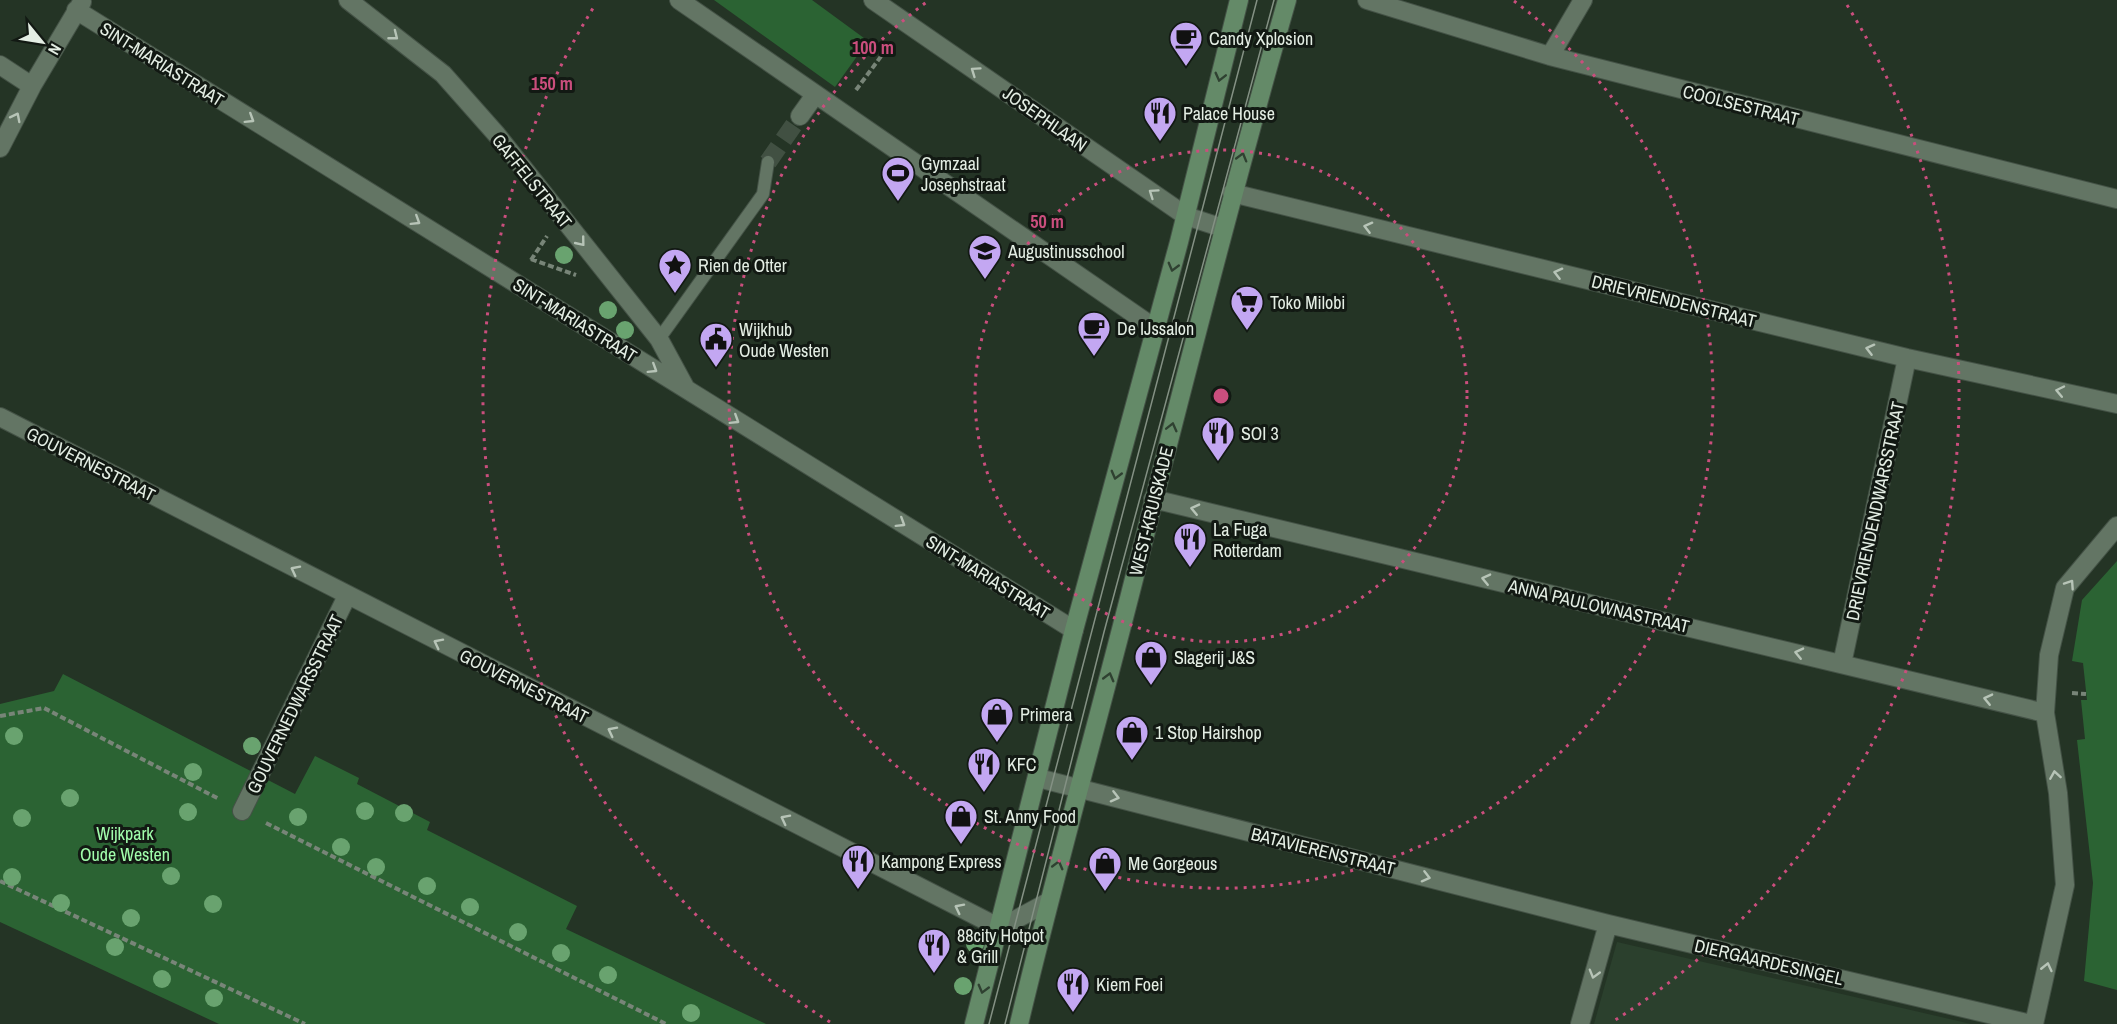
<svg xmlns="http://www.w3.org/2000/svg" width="2117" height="1024" font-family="'Archivo Narrow',sans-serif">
<rect width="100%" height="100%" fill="#243425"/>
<path fill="#2b402d" d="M 1617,942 L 1971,1024 L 1594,1024 Z"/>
<path fill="#2b6333" d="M 714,0 L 812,0 L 868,41 L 835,87 Z
M 2117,561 L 2117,990 L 2084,981 L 2093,883 L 2077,740 L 2085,739 L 2081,700 L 2087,700 L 2083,663 L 2072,661 L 2082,600 Z
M 63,674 L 295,794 L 315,756 L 359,778 L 357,784 L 430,822 L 427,830 L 577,906 L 566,929 L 766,1024 L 219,1024 L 0,922 L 0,704 L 54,691 Z"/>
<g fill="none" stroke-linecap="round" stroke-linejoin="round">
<path stroke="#415042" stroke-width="18" stroke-dasharray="18 9" stroke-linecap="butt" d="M 768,162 L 800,116"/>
<defs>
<path id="lane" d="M 659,339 L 763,194 L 768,162"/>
<path id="street" d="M 348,0 L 443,74 L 497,135 L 659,339 L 685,387
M 679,0 L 1156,329
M 873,0 L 1186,216 L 1223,228
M 1367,0 L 1550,56 L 2117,199
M 76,10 L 1074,630
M 1550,56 L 1583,0
M 0,65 L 32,86
M 800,116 L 815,95
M 0,148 L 32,86 L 82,2
M 1232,193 L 1907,358 L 2117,404
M 0,417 L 1000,928 L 1048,902
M 1153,499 L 2045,713
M 1842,664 L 1907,358
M 1038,778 L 1608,924 L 2031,1024
M 242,811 L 347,596
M 1580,1024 L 1608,924
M 2034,1024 L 2065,885 L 2058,793 L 2045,713 L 2049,655 L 2065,588 L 2117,526"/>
<path id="secondary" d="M 974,1024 L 1074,630 L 1179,242 L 1239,0
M 1019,1024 C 1055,872 1098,722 1136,571 C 1184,380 1233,189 1287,0"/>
</defs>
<use href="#lane" stroke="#445246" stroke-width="14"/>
<use href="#street" stroke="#445246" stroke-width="20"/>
<use href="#secondary" stroke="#445246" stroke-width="20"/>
<path stroke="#788578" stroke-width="4" stroke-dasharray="6 3" stroke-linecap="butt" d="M 856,90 L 891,43
M 531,259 L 576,275
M 531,260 L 547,236
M 2072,693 L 2086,694
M 0,716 L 44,708 L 219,799
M 266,823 L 666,1024
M 0,881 L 305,1024"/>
<use href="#lane" stroke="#637564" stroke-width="12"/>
<use href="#street" stroke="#637564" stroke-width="18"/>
<use href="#secondary" stroke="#648a68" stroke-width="18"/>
<path stroke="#849184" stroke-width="1.5" d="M 989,1024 L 1257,0
M 1005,1024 L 1104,632 L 1274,0"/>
</g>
<g fill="#69a36f">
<circle cx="564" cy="255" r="9"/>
<circle cx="608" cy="310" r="9"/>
<circle cx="625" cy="330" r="9"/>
<circle cx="14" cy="736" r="9"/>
<circle cx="252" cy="746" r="9"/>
<circle cx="193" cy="772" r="9"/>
<circle cx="70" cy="798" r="9"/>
<circle cx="365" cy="811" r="9"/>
<circle cx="188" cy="812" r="9"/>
<circle cx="404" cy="813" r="9"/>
<circle cx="298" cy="817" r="9"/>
<circle cx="22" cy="818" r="9"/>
<circle cx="341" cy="847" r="9"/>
<circle cx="376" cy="867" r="9"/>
<circle cx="171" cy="876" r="9"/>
<circle cx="12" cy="877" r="9"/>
<circle cx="427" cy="886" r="9"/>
<circle cx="61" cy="903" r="9"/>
<circle cx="213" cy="904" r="9"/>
<circle cx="470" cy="907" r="9"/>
<circle cx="131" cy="918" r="9"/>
<circle cx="518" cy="932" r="9"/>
<circle cx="975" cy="944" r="9"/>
<circle cx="115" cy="947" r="9"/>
<circle cx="561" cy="953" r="9"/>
<circle cx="608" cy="975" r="9"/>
<circle cx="162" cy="979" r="9"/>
<circle cx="963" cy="986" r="9"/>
<circle cx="214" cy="998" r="9"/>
<circle cx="691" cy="1013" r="9"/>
</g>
<defs><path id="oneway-chevron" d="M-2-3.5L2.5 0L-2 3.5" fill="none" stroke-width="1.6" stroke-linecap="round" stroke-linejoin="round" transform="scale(1.5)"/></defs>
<g stroke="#b7c4b7">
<use href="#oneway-chevron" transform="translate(394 36) rotate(38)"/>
<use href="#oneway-chevron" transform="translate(975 71) rotate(-145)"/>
<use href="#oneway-chevron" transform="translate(16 117) rotate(-63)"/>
<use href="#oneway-chevron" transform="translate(250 119) rotate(32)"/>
<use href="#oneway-chevron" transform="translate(1153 193) rotate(-145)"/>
<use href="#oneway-chevron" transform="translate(416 221) rotate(32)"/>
<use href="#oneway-chevron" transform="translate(1368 227) rotate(-166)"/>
<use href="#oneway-chevron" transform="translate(581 242) rotate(51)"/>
<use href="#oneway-chevron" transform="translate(1558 273) rotate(-166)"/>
<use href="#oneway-chevron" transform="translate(1870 349) rotate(-166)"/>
<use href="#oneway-chevron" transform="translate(653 369) rotate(32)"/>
<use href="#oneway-chevron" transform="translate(2060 391) rotate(-168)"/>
<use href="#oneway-chevron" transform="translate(735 420) rotate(32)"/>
<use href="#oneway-chevron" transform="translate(1195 509) rotate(-167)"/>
<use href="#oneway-chevron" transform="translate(901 523) rotate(32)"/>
<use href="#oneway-chevron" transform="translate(295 570) rotate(-153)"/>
<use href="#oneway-chevron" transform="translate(1486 579) rotate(-167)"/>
<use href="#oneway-chevron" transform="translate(2070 584) rotate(-56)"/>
<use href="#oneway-chevron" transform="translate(438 643) rotate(-153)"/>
<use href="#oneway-chevron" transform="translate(1799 653) rotate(-167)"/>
<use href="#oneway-chevron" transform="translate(1988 699) rotate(-167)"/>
<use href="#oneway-chevron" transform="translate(612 731) rotate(-153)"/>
<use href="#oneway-chevron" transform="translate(2055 775) rotate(-99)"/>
<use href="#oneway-chevron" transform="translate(1115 797) rotate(14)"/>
<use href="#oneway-chevron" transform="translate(785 819) rotate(-153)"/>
<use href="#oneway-chevron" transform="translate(1426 877) rotate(14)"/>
<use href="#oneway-chevron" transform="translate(959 908) rotate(-153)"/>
<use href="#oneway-chevron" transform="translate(2047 967) rotate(-77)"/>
<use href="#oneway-chevron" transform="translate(1594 974) rotate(106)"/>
</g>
<g stroke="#2f4131">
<use href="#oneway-chevron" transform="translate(1220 77) rotate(104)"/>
<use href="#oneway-chevron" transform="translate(1242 157) rotate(-74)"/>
<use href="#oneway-chevron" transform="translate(1173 267) rotate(105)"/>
<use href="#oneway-chevron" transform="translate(1172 427) rotate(-76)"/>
<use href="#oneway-chevron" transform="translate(1116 475) rotate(105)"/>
<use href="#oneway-chevron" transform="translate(1109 677) rotate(-75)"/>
<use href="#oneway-chevron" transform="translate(1058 865) rotate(-75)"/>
<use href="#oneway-chevron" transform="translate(983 989) rotate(105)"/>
</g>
<g fill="none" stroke="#ca4e7d" stroke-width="3" stroke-dasharray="3 6">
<circle cx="1221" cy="396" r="246"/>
<path d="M1514 1A492 492 0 1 1 928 1"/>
<path d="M830 1022A738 738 0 0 1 595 5M1847 5A738 738 0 0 1 1612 1022"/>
</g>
<defs>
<symbol id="cafe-pin" viewBox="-11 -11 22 30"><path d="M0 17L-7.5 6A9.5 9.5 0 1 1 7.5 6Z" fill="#c3a7f2" stroke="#121913"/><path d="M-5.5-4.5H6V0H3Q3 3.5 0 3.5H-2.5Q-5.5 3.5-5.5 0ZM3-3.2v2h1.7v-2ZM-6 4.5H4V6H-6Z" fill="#111"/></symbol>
<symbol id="restaurant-pin" viewBox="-11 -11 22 30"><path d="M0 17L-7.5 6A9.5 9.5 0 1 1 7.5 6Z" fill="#c3a7f2" stroke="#121913"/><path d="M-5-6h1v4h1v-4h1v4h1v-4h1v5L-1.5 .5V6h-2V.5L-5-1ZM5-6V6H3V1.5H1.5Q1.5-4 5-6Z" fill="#111"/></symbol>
<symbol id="stadium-pin" viewBox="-11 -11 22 30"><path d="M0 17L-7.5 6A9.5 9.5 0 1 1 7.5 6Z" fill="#c3a7f2" stroke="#121913"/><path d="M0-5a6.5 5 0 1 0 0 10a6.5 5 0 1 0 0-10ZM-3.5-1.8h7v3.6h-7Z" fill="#111"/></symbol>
<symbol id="school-pin" viewBox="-11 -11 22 30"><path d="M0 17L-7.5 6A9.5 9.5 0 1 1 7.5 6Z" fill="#c3a7f2" stroke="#121913"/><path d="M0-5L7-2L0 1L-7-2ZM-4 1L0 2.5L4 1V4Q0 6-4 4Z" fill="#111"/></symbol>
<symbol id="sight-pin" viewBox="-11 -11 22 30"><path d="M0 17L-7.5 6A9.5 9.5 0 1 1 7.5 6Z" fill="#c3a7f2" stroke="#121913"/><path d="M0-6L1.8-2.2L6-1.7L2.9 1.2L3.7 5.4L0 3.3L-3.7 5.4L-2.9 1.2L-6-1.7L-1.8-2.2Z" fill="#111"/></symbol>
<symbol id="supermarket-pin" viewBox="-11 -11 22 30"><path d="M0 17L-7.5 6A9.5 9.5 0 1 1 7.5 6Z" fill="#c3a7f2" stroke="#121913"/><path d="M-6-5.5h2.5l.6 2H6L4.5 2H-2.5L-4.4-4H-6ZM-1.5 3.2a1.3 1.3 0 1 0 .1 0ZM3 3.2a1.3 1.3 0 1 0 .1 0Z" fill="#111"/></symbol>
<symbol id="civic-pin" viewBox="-11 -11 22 30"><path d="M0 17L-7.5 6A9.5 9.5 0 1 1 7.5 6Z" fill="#c3a7f2" stroke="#121913"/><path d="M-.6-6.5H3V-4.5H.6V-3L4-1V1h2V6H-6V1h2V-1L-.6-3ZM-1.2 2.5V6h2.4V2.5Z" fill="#111"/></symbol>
<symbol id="shop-pin" viewBox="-11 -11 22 30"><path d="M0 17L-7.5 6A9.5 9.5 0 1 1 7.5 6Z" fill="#c3a7f2" stroke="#121913"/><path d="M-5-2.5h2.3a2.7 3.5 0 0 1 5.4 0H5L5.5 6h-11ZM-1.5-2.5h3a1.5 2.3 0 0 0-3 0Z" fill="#111"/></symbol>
</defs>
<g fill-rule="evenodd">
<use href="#cafe-pin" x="1167" y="19" width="38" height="52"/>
<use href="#restaurant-pin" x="1141" y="94" width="38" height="52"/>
<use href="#stadium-pin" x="879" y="154" width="38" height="52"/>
<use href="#school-pin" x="966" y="232" width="38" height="52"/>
<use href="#sight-pin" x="656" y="246" width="38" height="52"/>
<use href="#supermarket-pin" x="1228" y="283" width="38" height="52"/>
<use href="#cafe-pin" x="1075" y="309" width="38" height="52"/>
<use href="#civic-pin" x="697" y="320" width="38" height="52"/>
<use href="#restaurant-pin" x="1199" y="414" width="38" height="52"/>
<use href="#restaurant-pin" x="1171" y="520" width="38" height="52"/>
<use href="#shop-pin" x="1132" y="638" width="38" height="52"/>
<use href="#shop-pin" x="978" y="695" width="38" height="52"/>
<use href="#shop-pin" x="1113" y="713" width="38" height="52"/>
<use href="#restaurant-pin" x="965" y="745" width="38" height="52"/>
<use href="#shop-pin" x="942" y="797" width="38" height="52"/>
<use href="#restaurant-pin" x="839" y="842" width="38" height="52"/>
<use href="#shop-pin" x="1086" y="844" width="38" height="52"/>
<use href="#restaurant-pin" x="915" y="926" width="38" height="52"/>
<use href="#restaurant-pin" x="1054" y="965" width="38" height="52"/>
</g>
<g text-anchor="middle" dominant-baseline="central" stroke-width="6" stroke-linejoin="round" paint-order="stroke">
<g font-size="18" fill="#e4eee4" stroke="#121913" text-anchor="start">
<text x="1209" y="38">Candy Xplosion</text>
<text x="1183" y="113">Palace House</text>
<text x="921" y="163">Gymzaal<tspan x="921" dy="21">Josephstraat</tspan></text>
<text x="1008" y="251">Augustinusschool</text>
<text x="698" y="265">Rien de Otter</text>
<text x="1270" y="302">Toko Milobi</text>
<text x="1117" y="328">De IJssalon</text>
<text x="739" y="329">Wijkhub<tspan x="739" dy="21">Oude Westen</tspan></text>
<text x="1241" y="433">SOI 3</text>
<text x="1213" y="529">La Fuga<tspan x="1213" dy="21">Rotterdam</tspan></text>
<text x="1174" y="657">Slagerij J&amp;S</text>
<text x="1020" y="714">Primera</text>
<text x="1155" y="732">1 Stop Hairshop</text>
<text x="1007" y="764">KFC</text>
<text x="984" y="816">St. Anny Food</text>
<text x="881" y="861">Kampong Express</text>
<text x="1128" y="863">Me Gorgeous</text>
<text x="957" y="935">88city Hotpot<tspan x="957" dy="21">&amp; Grill</tspan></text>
<text x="1096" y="984">Kiem Foei</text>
</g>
<g font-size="18" fill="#e4eee4" stroke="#121913">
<text transform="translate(162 64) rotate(32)">SINT-MARIASTRAAT</text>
<text transform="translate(1741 105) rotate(14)">COOLSESTRAAT</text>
<text transform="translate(1045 119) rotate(35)">JOSEPHLAAN</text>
<text transform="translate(532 181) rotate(51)">GAFFELSTRAAT</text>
<text transform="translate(1674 301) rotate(14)">DRIEVRIENDENSTRAAT</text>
<text transform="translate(575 320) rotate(32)">SINT-MARIASTRAAT</text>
<text transform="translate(91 464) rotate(27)">GOUVERNESTRAAT</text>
<text transform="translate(1151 511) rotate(-76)">WEST-KRUISKADE</text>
<text transform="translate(1875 511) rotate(-78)">DRIEVRIENDENDWARSSTRAAT</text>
<text transform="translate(988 577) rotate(32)">SINT-MARIASTRAAT</text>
<text transform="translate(1599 606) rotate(13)">ANNA PAULOWNASTRAAT</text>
<text transform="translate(524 686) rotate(27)">GOUVERNESTRAAT</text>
<text transform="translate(295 704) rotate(-64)">GOUVERNEDWARSSTRAAT</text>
<text transform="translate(1323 851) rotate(14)">BATAVIERENSTRAAT</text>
<text transform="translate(1769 962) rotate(13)">DIERGAARDESINGEL</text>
</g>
<g font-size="18" fill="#a1fdab" stroke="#121913">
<text x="125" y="833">Wijkpark<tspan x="125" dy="21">Oude Westen</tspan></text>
</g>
</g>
<circle cx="1221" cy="396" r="9" fill="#ca4e7d" stroke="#121913" stroke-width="3"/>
<g font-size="18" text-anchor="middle" font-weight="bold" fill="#ca4e7d" stroke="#121913" stroke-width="6" stroke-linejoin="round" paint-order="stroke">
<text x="873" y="54">100 m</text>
<text x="552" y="90">150 m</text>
<text x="1047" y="228">50 m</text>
</g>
<g transform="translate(42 42) rotate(120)" stroke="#121913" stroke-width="4.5" paint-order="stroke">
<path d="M0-4.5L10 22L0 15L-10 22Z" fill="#e4eee4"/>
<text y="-9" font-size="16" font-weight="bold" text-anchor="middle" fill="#e4eee4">N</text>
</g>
</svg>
